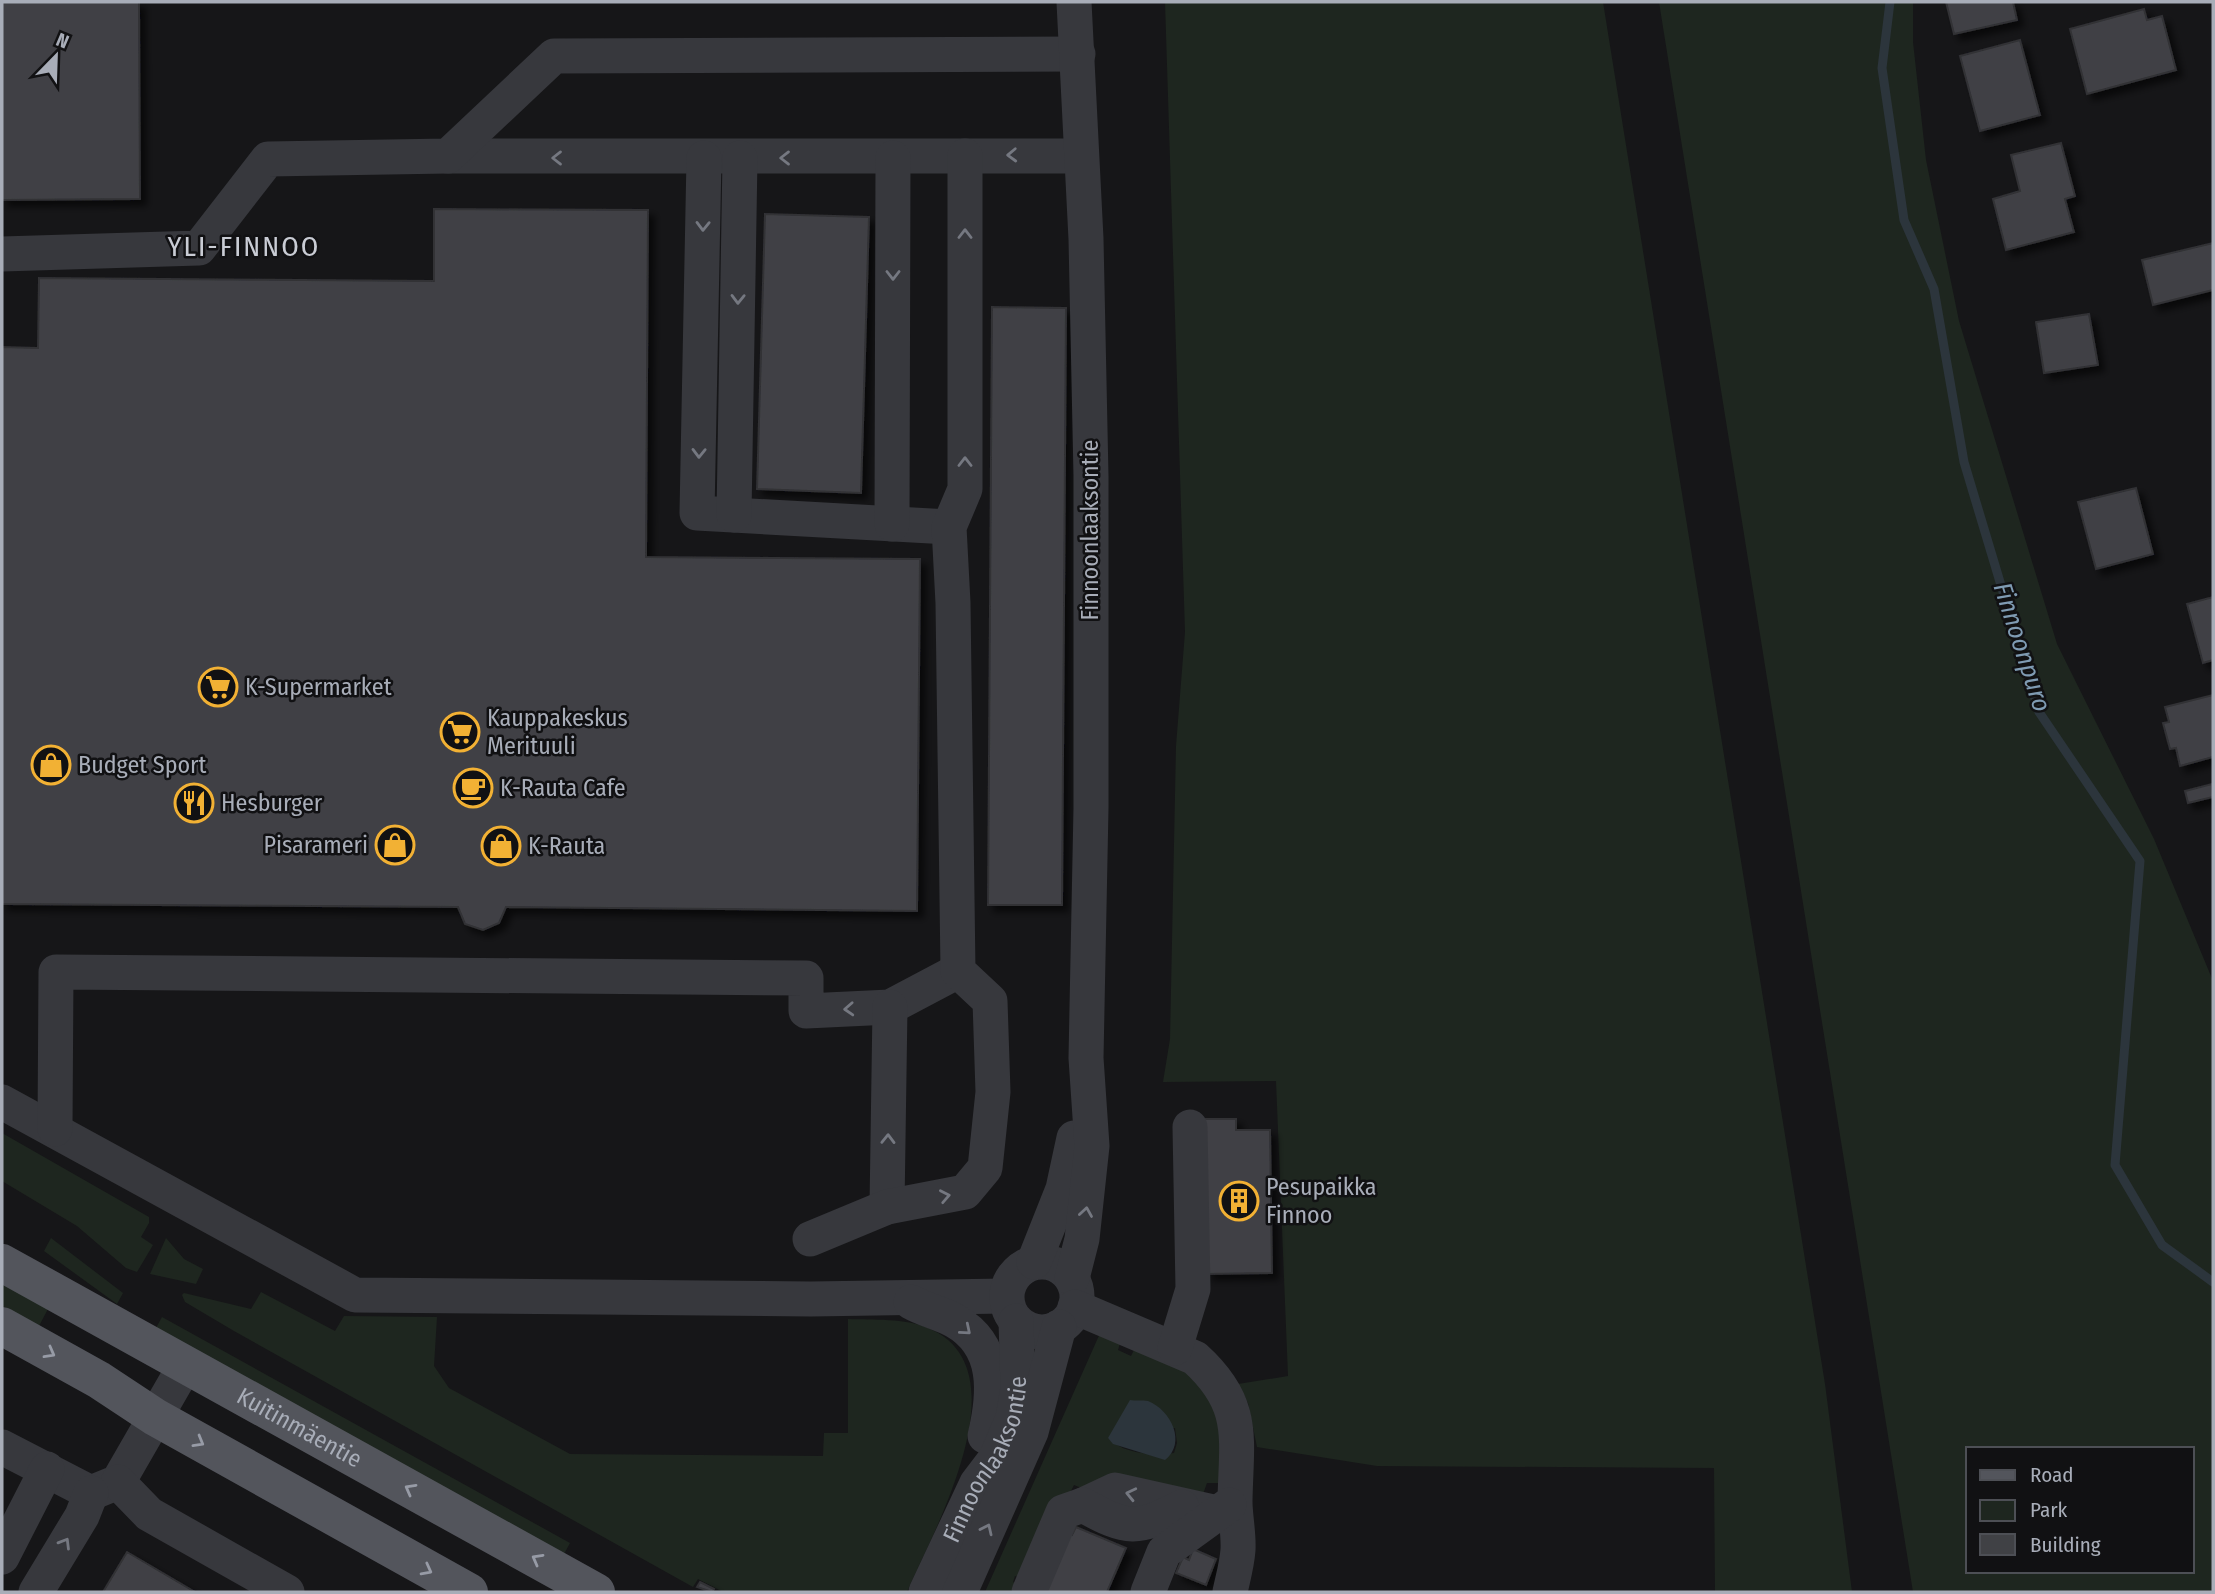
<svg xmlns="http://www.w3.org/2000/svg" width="2215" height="1594" font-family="'Fira Sans Condensed',sans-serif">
<defs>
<filter id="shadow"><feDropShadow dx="6" dy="6" stdDeviation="3.5" flood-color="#0009"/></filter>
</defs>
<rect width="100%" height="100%" fill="#161618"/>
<path fill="#1e261f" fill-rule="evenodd" d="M 1165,2 L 1603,2 L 1825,1384 L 1852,1592 L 1715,1592 L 1714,1468 L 1377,1466 L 1257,1447 L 1248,1403 L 1238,1384 L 1288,1376 L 1276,1081 L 1163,1082 L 1170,1039 L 1176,746 L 1185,632 Z
M 1659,2 L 1913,2 L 1913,42 L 1926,160 L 1959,321 L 2057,644 L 2154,839 L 2213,981 L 2213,1592 L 1913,1592 ZM 1968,1449 L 2192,1449 L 2192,1571 L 1968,1571 Z
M 2,1133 L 149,1217 L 149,1223 L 141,1237 L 153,1245 L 137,1272 L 126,1268 L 77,1226 L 2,1181 Z
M 51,1238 L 123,1293 L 117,1304 L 44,1251 Z
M 166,1238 L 184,1259 L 203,1269 L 196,1284 L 150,1274 Z
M 2,1281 L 49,1307 L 39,1326 L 2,1306 Z
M 261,1292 L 335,1331 L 344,1316 L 437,1317 L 434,1366 L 449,1388 L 570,1454 L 823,1456 L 824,1433 L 848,1433 L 848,1319 C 873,1320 905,1318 928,1328 C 1025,1368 934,1530 907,1592 L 723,1592 L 698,1579 L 693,1587 L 234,1331 L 185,1302 L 182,1295 L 184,1293 L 251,1309 Z
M 162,1317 L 570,1543 L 564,1554 L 156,1328 Z
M 1101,1331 L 1121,1340 L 1118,1350 L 1131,1356 L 1136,1346 C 1152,1354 1180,1363 1193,1376 C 1223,1408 1222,1443 1219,1483 L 1207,1483 L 1202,1497 L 1084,1489 L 1074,1485 L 1025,1580 L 1015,1576 L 1013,1582 L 1019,1585 L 1009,1592 L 985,1592 ZM 1175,1428 L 1177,1443 L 1174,1453 C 1154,1456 1123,1454 1108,1438 Z"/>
<path fill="#2c353c" d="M 1130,1400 C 1135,1401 1143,1400 1148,1401 C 1171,1410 1187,1443 1165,1460 L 1113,1444 L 1108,1438 Z"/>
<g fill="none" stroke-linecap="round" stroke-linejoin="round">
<path stroke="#2c353c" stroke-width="9" d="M 1890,2 L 1882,68 L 1904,220 L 1934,289 L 1964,462 L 2039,712 L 2140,861 L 2115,1165 L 2162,1245 L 2213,1282"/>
</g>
<path fill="#404145" stroke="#303034" stroke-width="2" filter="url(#shadow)" d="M 2,2 L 139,2 L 140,199 L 2,200 Z
M 1946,2 L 2013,2 L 2017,20 L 1954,34 Z
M 2144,9 L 2147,20 L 2162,16 L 2176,70 L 2087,94 L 2070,29 Z
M 2020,40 L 2040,115 L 1980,131 L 1960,56 Z
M 2061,143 L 2075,196 L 2065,199 L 2074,232 L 2006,250 L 1993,199 L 2020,191 L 2011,155 Z
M 434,209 L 648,210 L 646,557 L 920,559 L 917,911 L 506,907 L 499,923 L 483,930 L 465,924 L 458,907 L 2,904 L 2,347 L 38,348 L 39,278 L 434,281 Z
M 765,214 L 869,217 L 861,493 L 757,489 Z
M 2213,243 L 2213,290 L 2153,305 L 2142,260 Z
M 992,307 L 1066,308 L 1062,905 L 988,905 Z
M 2089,314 L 2098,365 L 2044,373 L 2036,322 Z
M 2136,488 L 2153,554 L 2096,569 L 2078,502 Z
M 2213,597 L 2213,660 L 2203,663 L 2187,604 Z
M 2213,695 L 2213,757 L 2180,766 L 2176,748 L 2170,749 L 2163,723 L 2169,722 L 2165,707 Z
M 2212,784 L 2213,797 L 2188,803 L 2185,791 Z
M 1205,1119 L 1236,1119 L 1236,1130 L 1270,1130 L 1272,1273 L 1207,1274 Z
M 1076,1527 L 1126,1548 L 1107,1592 L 1042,1592 L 1067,1533 L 1072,1535 Z
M 1193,1549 L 1216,1559 L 1206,1585 L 1176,1573 L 1183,1557 L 1189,1560 Z
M 127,1552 L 195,1592 L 103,1592 Z
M 700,1582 L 714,1589 L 712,1592 L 697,1587 Z"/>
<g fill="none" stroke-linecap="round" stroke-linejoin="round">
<g stroke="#37383d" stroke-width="35">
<path d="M 448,156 L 1081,156"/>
<path d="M 704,158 L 697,513 L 949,527"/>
<path d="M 2,254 L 199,248 L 268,159 L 448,156 L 554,56 L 1078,54"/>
<path d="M 734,515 L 740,158"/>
<path d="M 892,524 L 893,158"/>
<path d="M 2,1102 L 355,1295 L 811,1299 L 1006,1296"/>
<path d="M 55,1129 L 56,972 L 806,978 L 806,1011 L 890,1007 L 958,971"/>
<path d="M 887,1207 L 890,1007"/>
<path d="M 810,1239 L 887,1207 L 965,1192 L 985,1168 L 993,1092 L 990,1001 L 958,971 L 953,603 L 949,527 L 965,489 L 965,156"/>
<circle cx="1042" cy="1297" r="35"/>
<path d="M 1034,1262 L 1063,1189 L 1074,1138"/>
<path d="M 1072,1278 L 1082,1239 L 1092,1146 L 1086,1058 L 1091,808 L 1091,476 L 1086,239 L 1074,2"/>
<path d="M 911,1302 C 925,1310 941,1313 955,1321 C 999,1346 995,1394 985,1436"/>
<path d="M 1075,1307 L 1195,1358 C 1247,1405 1236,1439 1235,1501 C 1235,1517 1239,1534 1238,1550 C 1237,1564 1233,1578 1230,1592"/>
<path d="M 1175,1348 L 1193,1289 L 1190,1127"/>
<path d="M 2,1447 L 91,1493 L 118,1482 L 186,1364"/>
<path d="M 118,1482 L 149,1514 L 287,1592"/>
<path d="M 1083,1505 L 1115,1490 L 1218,1513"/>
<path d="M 2,1557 L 47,1469"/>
<path d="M 36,1592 L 82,1516 L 91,1493"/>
<path id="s1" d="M 926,1592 L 977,1483 L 996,1458 L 1013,1418 L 1018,1388 L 1016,1321"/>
<path d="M 960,1592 L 1031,1432 L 1059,1327"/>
<path d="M 1029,1592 L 1063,1512 L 1083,1505 C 1127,1530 1138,1530 1182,1507"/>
<path d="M 1148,1592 L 1164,1552 L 1229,1505"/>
</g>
<g stroke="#53555c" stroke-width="38">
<path id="s2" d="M 2,1263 L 596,1592"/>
<path d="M 2,1326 L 99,1380 L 155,1417 L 469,1592"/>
</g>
</g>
<defs><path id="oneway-chevron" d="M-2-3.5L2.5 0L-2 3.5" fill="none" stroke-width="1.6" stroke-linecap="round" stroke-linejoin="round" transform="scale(1.75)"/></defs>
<g stroke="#757881">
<use href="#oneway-chevron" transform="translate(1012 155) rotate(178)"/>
<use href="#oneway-chevron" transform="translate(557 158) rotate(-180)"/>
<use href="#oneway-chevron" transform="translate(785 158) rotate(-180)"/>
<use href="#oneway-chevron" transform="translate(703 226) rotate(91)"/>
<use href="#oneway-chevron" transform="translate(965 234) rotate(-90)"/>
<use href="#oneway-chevron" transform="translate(893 275) rotate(90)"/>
<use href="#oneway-chevron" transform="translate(738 299) rotate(91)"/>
<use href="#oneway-chevron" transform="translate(699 453) rotate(91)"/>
<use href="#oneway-chevron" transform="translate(965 462) rotate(-90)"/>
<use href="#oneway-chevron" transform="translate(849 1009) rotate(177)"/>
<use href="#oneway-chevron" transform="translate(888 1139) rotate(-89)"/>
<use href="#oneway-chevron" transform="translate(945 1196) rotate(-11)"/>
<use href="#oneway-chevron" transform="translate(1086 1212) rotate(-81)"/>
<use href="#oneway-chevron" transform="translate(966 1330) rotate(40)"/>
<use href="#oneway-chevron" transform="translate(1131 1494) rotate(-167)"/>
<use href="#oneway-chevron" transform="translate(987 1529) rotate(-65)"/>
<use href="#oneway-chevron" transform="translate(65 1543) rotate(-59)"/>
</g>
<g stroke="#979ba6">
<use href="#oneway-chevron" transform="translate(50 1353) rotate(29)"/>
<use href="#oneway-chevron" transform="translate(199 1442) rotate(30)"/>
<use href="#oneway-chevron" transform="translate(410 1489) rotate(-151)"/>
<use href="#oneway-chevron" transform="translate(537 1559) rotate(-151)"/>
<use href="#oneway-chevron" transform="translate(427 1570) rotate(28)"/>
</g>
<defs>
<symbol id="supermarket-ring" viewBox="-11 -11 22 22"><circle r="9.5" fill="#111113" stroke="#f2b134" stroke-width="1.5"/><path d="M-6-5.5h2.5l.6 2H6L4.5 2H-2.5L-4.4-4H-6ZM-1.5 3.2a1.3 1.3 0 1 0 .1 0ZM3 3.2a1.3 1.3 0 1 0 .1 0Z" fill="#f2b134"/></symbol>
<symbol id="shop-ring" viewBox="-11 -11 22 22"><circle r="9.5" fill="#111113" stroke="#f2b134" stroke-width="1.5"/><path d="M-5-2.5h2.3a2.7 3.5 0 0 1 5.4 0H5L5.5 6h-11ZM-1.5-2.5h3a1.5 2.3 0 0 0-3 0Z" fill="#f2b134"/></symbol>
<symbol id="cafe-ring" viewBox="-11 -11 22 22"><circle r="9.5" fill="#111113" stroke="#f2b134" stroke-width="1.5"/><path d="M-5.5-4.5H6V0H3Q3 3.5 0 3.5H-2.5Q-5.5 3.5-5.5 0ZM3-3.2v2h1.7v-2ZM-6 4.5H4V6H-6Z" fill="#f2b134"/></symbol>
<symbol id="restaurant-ring" viewBox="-11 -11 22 22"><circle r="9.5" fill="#111113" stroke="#f2b134" stroke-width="1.5"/><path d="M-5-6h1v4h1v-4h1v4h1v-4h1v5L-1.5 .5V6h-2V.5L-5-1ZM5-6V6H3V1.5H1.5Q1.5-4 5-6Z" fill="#f2b134"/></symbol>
<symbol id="building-ring" viewBox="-11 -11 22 22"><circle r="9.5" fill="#111113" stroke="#f2b134" stroke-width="1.5"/><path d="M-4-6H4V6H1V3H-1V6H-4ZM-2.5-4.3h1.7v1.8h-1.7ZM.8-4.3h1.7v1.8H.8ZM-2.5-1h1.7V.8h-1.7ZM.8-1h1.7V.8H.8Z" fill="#f2b134"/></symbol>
</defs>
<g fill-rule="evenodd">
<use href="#supermarket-ring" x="196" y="665" width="44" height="44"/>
<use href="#supermarket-ring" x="438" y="710" width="44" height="44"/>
<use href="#shop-ring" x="29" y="743" width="44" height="44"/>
<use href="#cafe-ring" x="451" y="766" width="44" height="44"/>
<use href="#restaurant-ring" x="172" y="781" width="44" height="44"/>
<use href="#shop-ring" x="373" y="823" width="44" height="44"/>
<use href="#shop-ring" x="479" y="824" width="44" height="44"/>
<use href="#building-ring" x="1217" y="1179" width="44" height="44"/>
</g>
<g text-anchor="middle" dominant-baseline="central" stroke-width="5" stroke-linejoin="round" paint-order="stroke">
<g font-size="24" fill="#a8adb8" stroke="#111113">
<text transform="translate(1090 530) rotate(-90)">Finnoonlaaksontie</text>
<text stroke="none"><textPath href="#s2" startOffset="340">Kuitinmäentie</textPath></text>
<text stroke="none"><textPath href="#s1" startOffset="147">Finnoonlaaksontie</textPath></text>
</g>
<g font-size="24" fill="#a8adb8" stroke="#111113" text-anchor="start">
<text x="245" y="687">K-Supermarket</text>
<text x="487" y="718">Kauppakeskus<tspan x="487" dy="28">Merituuli</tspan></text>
<text x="78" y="765">Budget Sport</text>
<text x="500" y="788">K-Rauta Cafe</text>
<text x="221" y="803">Hesburger</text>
<text x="368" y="845" text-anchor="end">Pisarameri</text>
<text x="528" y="846">K-Rauta</text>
<text x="1266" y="1187">Pesupaikka<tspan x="1266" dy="28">Finnoo</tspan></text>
</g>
<g font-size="26" font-style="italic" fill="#7f9bb3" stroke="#111113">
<text transform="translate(2022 647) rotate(72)">Finnoonpuro</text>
</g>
<g font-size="28" letter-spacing="2" fill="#c9ccd4" stroke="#111113">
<text x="244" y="246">YLI-FINNOO</text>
</g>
</g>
<rect width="2215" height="1594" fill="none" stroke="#a8adb8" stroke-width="7"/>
<rect x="1966" y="1447" width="228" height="126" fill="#111113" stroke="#4d4f55" stroke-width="2"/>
<rect x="1980" y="1470" width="35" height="10" fill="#53555c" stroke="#4d4f55" stroke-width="2"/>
<text x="2030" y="1482" font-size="21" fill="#a8adb8">Road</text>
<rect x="1980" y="1500" width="35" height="21" fill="#1e261f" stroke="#4d4f55" stroke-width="2"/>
<text x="2030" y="1517" font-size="21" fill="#a8adb8">Park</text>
<rect x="1980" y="1534" width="35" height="21" fill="#404145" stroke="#4d4f55" stroke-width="2"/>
<text x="2030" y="1552" font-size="21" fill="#a8adb8">Building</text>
<g transform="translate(56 56) rotate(23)" stroke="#111113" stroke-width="5" paint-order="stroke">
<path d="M0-5L12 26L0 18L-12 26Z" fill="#a8adb8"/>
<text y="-10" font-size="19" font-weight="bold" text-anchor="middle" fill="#a8adb8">N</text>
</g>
</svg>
